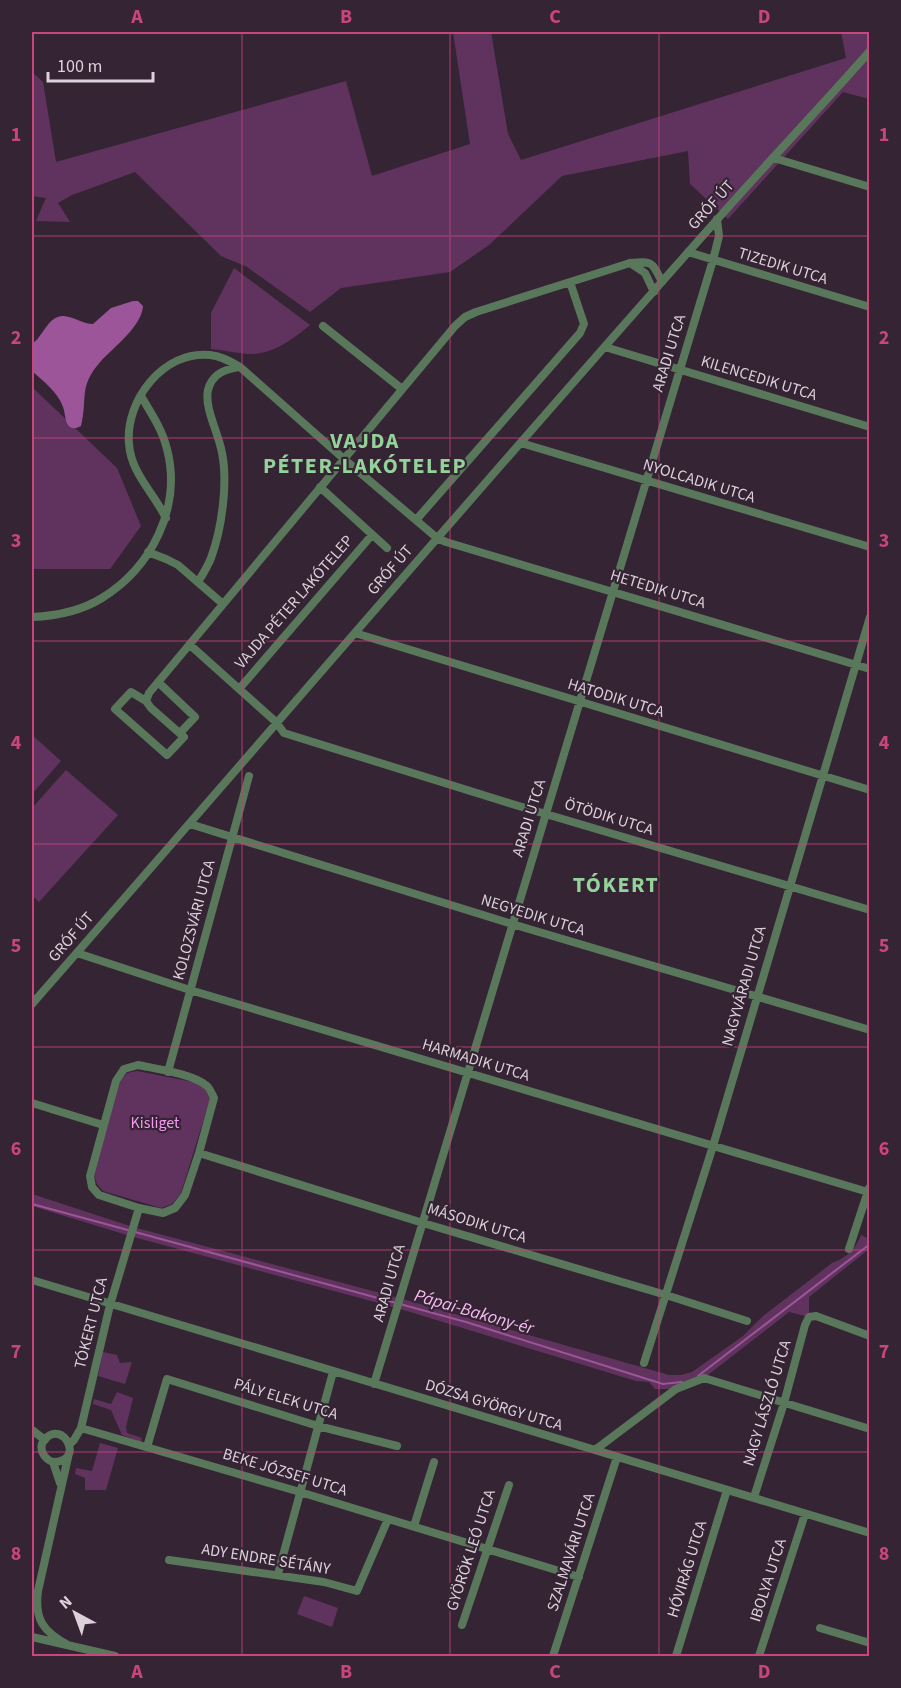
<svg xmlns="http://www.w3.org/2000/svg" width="901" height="1688" font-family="'Source Sans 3',sans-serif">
<rect width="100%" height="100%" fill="#352434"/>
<path fill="#60335e" d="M 453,32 L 491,32 L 508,134 L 521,160 L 846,58 L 841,32 L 869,32 L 869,99 L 843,92 L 728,219 L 690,184 L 688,151 L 562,176 L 489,245 L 450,272 L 341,288 L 310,312 L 247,267 L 221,256 L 135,172 L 72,195 L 58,203 L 70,222 L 36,221 L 46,198 L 32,196 L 32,75 L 34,74 L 43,82 L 56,162 L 346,81 L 372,176 L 470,144 Z
M 234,268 L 310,325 C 292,340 272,355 248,354 C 236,353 223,350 211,349 L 211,313 Z
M 32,387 L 117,468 L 141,526 L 110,569 L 32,569 Z
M 32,735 L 61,761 L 32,794 Z
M 66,770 L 118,815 L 39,902 L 32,895 L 32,808 Z
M 137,1071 L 198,1083 L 205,1089 L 210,1099 L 181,1193 L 172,1204 L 161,1208 L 103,1191 L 97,1184 L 94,1175 L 119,1084 L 127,1073 Z
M 32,1194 L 133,1227 L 399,1298 L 669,1375 L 681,1375 L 692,1372 L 743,1336 L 763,1316 L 832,1263 C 846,1258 856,1249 861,1235 L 869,1239 L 869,1249 L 809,1297 L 809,1317 L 789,1312 L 704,1378 L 676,1389 L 655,1389 L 649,1382 L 636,1381 L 397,1308 L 130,1236 L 32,1206 Z
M 103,1352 L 117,1355 L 120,1363 L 132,1362 L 125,1384 L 98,1376 Z
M 117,1392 L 133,1398 L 126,1427 L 127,1433 L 142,1438 L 141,1442 L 122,1435 L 111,1410 L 93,1404 L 94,1399 L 111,1404 Z
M 100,1443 L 118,1448 L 106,1490 L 85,1490 L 85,1478 L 75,1474 L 76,1468 L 92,1471 Z
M 304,1596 L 338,1608 L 332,1627 L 297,1614 Z"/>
<path fill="#9c5599" d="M 133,301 L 138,301 L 143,306 C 142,326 114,347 101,361 C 78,387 88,397 81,426 C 77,428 72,430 68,425 C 65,421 65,412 63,407 C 58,392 43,381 32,371 L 32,344 C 43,337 48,315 64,316 C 75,317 83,324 93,324 L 111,308 Z"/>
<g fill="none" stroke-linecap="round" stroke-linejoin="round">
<path stroke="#9c5599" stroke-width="2" d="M 32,1204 L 466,1322 L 663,1384 L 682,1382
M 698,1376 L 870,1244"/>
<path stroke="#59785b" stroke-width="8" d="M 774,158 L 870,187
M 688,252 L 870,307
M 630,263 L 645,273 L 654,292
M 323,326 L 402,389
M 605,347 L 870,427
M 521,443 L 870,547
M 320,487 L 387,548
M 166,518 C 153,492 131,473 129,444 C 125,401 163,350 210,355 C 221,356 230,361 240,367 L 344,459 L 437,538 L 446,542 L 870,669
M 416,520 L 580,333 L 584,324 L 570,282
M 148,552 L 166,559 L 178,565 L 223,604
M 198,582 C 203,574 208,566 211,558 C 222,528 228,483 222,453 C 219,434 204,408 208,390 C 212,374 225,369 239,367
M 32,617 C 56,616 81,611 102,598 C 152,567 182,507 167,449 C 162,429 151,413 141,396
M 355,633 L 870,790
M 190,645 L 276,722 L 284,733 L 512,804 L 870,910
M 158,682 L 195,717 L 180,733
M 239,689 L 372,535
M 146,701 L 131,692 L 115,709 L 167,755 L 184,737 L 151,708 L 146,701 L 149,693 L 455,326 L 465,317 L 476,312 L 630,263 C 653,261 652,262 662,282
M 190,824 L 512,924 L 870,1030
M 77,953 L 190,990 L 868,1192
M 32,1004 C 260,744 485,480 715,222 C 766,164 819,109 870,51
M 138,1065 C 157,1069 193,1074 207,1086 C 210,1089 212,1094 214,1098 L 199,1153 L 185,1195 L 175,1208 L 163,1213 L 139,1208 L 99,1195 L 92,1187 L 90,1176 L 116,1081 L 124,1069 Z
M 168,1072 L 249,776
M 32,1103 L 103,1125
M 199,1153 L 423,1223 L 666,1295 L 747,1321
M 849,1249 L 869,1188
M 32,1280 L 870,1533
M 644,1363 L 713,1146 L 870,617
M 374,1384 L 713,260 L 719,236 L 717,219
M 81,1428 L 300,1492 L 579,1577
M 32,1430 L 45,1440
M 70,1444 L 74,1440 L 81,1428 L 110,1305 L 139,1208
M 147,1447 L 167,1379 L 318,1426 L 397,1446
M 595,1450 L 676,1389 L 704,1378 L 870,1429
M 53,1462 C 86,1462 63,1419 45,1439 C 37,1448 44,1459 53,1462 L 60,1483
M 754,1497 L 784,1403 L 805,1325 L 809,1317 L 816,1316 L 870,1336
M 414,1526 L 434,1462
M 169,1560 L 324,1582 L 357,1591 L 388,1519
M 278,1574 L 333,1372
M 462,1625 L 509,1485
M 820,1628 L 870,1643
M 32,1637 L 115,1656
M 68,1645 C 44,1632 34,1620 38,1591 L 69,1453
M 553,1656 L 617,1457
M 676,1656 L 727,1490
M 759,1656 L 805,1514"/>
</g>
<path fill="none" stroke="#c8467b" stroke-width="1.5" stroke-opacity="0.55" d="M 242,32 L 242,1656M 450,32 L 450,1656M 659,32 L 659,1656M 32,236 L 870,236M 32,438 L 870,438M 32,641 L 870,641M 32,844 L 870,844M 32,1047 L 870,1047M 32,1250 L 870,1250M 32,1452 L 870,1452"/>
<g text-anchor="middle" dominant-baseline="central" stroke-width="4.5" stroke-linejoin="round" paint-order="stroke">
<g font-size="16" fill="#dcd0db" stroke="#352434">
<text transform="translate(711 205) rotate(-48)">GRÓF ÚT</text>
<text transform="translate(783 266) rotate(17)">TIZEDIK UTCA</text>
<text transform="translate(669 353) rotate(-73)">ARADI UTCA</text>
<text transform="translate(759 378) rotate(17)">KILENCEDIK UTCA</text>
<text transform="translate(699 481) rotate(17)">NYOLCADIK UTCA</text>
<text transform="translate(390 570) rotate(-49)">GRÓF ÚT</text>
<text transform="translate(658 589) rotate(17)">HETEDIK UTCA</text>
<text transform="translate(294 602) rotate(-49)">VAJDA PÉTER LAKÓTELEP</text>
<text transform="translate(616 698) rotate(17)">HATODIK UTCA</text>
<text transform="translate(609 817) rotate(17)">ÖTÖDIK UTCA</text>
<text transform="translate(529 818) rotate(-73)">ARADI UTCA</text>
<text transform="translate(533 915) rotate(17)">NEGYEDIK UTCA</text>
<text transform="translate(194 920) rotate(-75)">KOLOZSVÁRI UTCA</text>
<text transform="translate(71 937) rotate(-49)">GRÓF ÚT</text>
<text transform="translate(744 986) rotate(-74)">NAGYVÁRADI UTCA</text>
<text transform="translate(476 1060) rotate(17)">HARMADIK UTCA</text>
<text transform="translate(477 1223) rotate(17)">MÁSODIK UTCA</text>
<text transform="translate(389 1283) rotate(-74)">ARADI UTCA</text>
<text transform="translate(91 1323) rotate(-76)">TÓKERT UTCA</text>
<text transform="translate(286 1399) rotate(17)">PÁLY ELEK UTCA</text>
<text transform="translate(767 1403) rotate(-73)">NAGY LÁSZLÓ UTCA</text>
<text transform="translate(494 1405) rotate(17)">DÓZSA GYÖRGY UTCA</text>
<text transform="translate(285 1472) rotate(17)">BEKE JÓZSEF UTCA</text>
<text transform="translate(471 1550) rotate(-72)">GYÖRÖK LEÓ UTCA</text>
<text transform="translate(571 1552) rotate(-72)">SZALMAVÁRI UTCA</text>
<text transform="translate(266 1559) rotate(9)">ADY ENDRE SÉTÁNY</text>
<text transform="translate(687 1569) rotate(-73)">HÓVIRÁG UTCA</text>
<text transform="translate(768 1580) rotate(-72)">IBOLYA UTCA</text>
</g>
<g font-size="16" fill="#f697f2" stroke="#352434">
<text x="155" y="1123">Kisliget</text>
</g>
<g font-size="18" font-style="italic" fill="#f6bcf2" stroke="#352434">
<text transform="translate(474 1312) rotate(16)">Pápai-Bakony-ér</text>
</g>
<g font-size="22" font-weight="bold" letter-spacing="1.5" fill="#95d29a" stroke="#352434">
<text x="365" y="441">VAJDA<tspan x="365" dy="25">PÉTER-LAKÓTELEP</tspan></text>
<text x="616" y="885">TÓKERT</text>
</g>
</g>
<rect width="901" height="1688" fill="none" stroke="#352434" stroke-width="66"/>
<g transform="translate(75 1613) rotate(319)" stroke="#352434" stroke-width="4.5" paint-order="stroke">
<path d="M0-4.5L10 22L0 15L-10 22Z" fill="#dcd0db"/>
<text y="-9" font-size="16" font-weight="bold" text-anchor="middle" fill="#dcd0db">N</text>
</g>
<path d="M48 72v9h105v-9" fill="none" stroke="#dcd0db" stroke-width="3"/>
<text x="57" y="72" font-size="18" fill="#dcd0db" stroke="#352434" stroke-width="4.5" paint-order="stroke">100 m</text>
<rect x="33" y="33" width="835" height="1622" fill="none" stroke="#c8467b" stroke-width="2"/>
<g font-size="20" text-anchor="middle" font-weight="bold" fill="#c8467b">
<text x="137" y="23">A</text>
<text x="346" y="23">B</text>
<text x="555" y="23">C</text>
<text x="764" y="23">D</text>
<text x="16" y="141">1</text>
<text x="884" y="141">1</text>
<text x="16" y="344">2</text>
<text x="884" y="344">2</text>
<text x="16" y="547">3</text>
<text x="884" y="547">3</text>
<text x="16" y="749">4</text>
<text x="884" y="749">4</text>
<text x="16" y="952">5</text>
<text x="884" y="952">5</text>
<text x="16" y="1155">6</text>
<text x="884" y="1155">6</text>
<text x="16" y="1358">7</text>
<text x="884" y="1358">7</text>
<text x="16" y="1560">8</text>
<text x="884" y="1560">8</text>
<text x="137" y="1678">A</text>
<text x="346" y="1678">B</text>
<text x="555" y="1678">C</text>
<text x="764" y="1678">D</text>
</g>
</svg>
